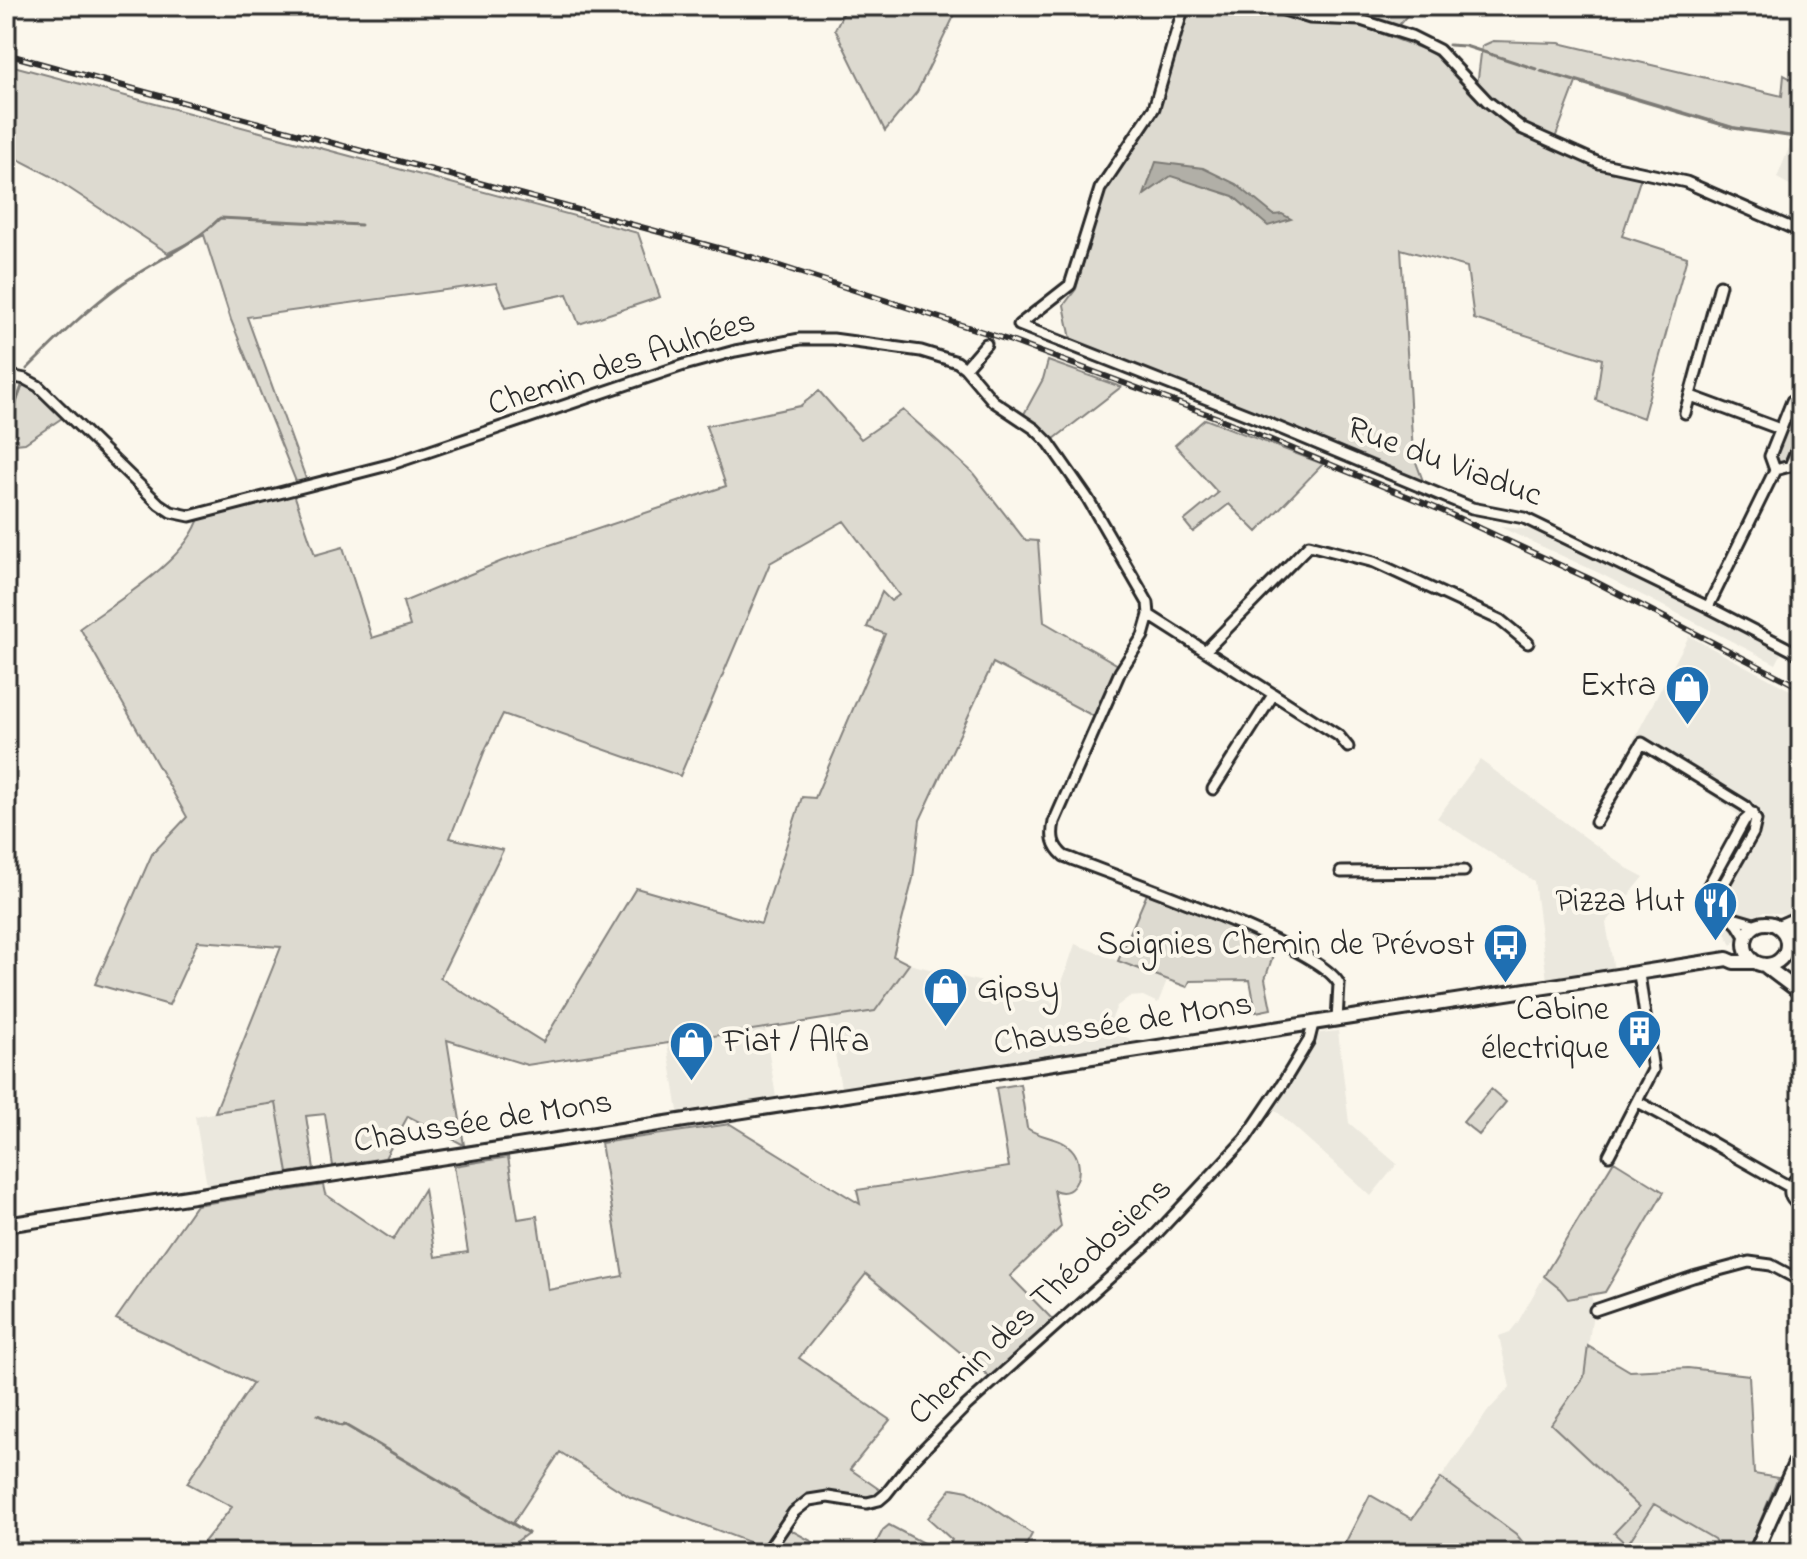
<svg xmlns="http://www.w3.org/2000/svg" width="1807" height="1559" font-family="'Indie Flower',sans-serif">
<rect width="100%" height="100%" fill="#fbf7ec"/>
<filter id="ink" filterUnits="userSpaceOnUse"><feTurbulence type="fractalNoise" baseFrequency=".0125" numOctaves="2"/><feDisplacementMap in="SourceGraphic" scale="16" xChannelSelector="R" yChannelSelector="G"/><feConvolveMatrix kernelMatrix="1 2 1 2 8 2 1 2 1" color-interpolation-filters="sRGB"/></filter>
<g filter="url(#ink)">
<path fill="#ebe8de" d="M 1793,138 L 1801,140 L 1801,172 L 1795,188 L 1777,178 Z
M 1500,527 L 1535,530 L 1722,621 L 1782,652 L 1776,664 L 1599,573 Z
M 1689,636 L 1801,696 L 1801,894 L 1799,897 L 1801,906 L 1786,914 L 1763,912 L 1745,920 L 1737,929 L 1738,938 L 1732,945 L 1726,935 L 1706,912 L 1700,897 L 1752,807 L 1742,817 L 1633,741 Z
M 1480,760 L 1627,868 L 1644,877 L 1606,923 L 1614,970 L 1547,980 L 1534,881 L 1437,818 Z
M 1075,944 L 1167,980 L 1158,1003 L 1143,996 L 1129,997 L 1117,1006 L 1108,1028 L 1130,1039 L 1130,1043 L 841,1088 L 829,1019 L 875,1011 L 909,964 L 1027,993 L 1055,1003 Z
M 765,1029 L 776,1097 L 678,1111 L 667,1044 Z
M 1338,1031 L 1349,1123 L 1397,1164 L 1371,1196 L 1273,1108 L 1320,1033 Z
M 276,1102 L 288,1173 L 207,1186 L 195,1116 Z
M 1544,1276 L 1561,1289 L 1568,1299 L 1591,1296 L 1594,1305 L 1584,1377 L 1551,1424 L 1639,1507 L 1615,1534 L 1627,1545 L 1654,1504 L 1714,1539 L 1722,1553 L 1530,1551 L 1516,1534 L 1441,1478 L 1488,1411 L 1510,1387 L 1499,1336 L 1510,1332 L 1518,1322 Z"/>
<path fill="#dddad0" stroke="#84827e" stroke-width="2" fill-rule="evenodd" d="M 847,6 L 959,6 L 917,92 L 885,131 L 835,29 Z
M 1188,6 L 1415,6 L 1398,26 L 1443,62 L 1485,106 L 1518,134 L 1552,146 L 1596,165 L 1641,177 L 1622,236 L 1687,257 L 1643,418 L 1596,400 L 1602,359 L 1474,319 L 1467,267 L 1401,249 L 1413,454 L 1426,489 L 1071,339 L 1064,305 L 1076,289 L 1104,190 L 1157,109 Z
M 1493,41 L 1559,43 L 1782,96 L 1784,75 L 1801,84 L 1801,137 L 1733,127 L 1577,80 L 1554,141 L 1509,116 L 1477,86 L 1482,46 Z
M 6,64 L 638,233 L 660,297 L 579,324 L 567,294 L 506,307 L 496,283 L 247,317 L 309,487 L 299,489 L 231,320 L 204,235 L 168,253 L 49,175 L 6,153 Z
M 1048,361 L 1121,387 L 1054,439 L 1024,414 L 1043,379 Z
M 25,379 L 68,414 L 25,443 L 6,445 L 6,430 Z
M 819,391 L 861,439 L 903,410 L 972,472 L 1025,540 L 1038,541 L 1044,622 L 1118,665 L 1097,718 L 993,663 L 920,820 L 913,878 L 893,956 L 909,964 L 875,1011 L 527,1065 L 447,1040 L 464,1145 L 408,1116 L 385,1158 L 333,1166 L 325,1114 L 306,1116 L 314,1169 L 288,1173 L 276,1103 L 215,1112 L 281,947 L 198,941 L 169,1005 L 95,984 L 152,854 L 187,817 L 80,628 C 117,601 188,560 200,515 L 293,491 L 315,555 L 343,547 L 372,638 L 410,626 L 403,602 L 502,561 L 726,486 L 706,426 L 800,406 ZM 844,521 L 899,595 L 891,601 L 882,592 L 867,627 L 885,634 L 815,798 L 802,797 L 761,924 L 636,888 L 543,1042 L 440,978 L 503,850 L 450,838 L 485,750 L 503,714 L 680,776 L 770,563 Z
M 1797,406 L 1801,406 L 1801,428 L 1789,461 L 1780,465 L 1777,462 L 1775,456 Z
M 1205,419 L 1323,464 L 1257,532 L 1229,504 L 1193,532 L 1184,521 L 1218,493 L 1175,445 Z
M 1149,889 L 1278,941 L 1265,979 L 1271,1009 L 1256,1012 L 1250,980 L 1190,981 L 1187,987 L 1118,961 Z
M 1020,1084 L 1027,1128 C 1041,1139 1063,1136 1074,1152 C 1085,1168 1077,1200 1054,1190 L 1061,1227 L 1010,1276 L 1056,1323 L 991,1378 L 866,1274 L 799,1358 L 890,1420 L 850,1469 L 886,1494 L 879,1500 L 809,1500 L 785,1527 L 833,1553 L 766,1553 L 767,1549 L 630,1497 L 560,1452 L 513,1523 L 528,1533 L 501,1553 L 195,1553 L 232,1507 L 187,1483 L 253,1383 L 116,1319 L 196,1205 L 323,1185 L 325,1194 L 393,1240 L 424,1189 L 435,1257 L 468,1252 L 454,1166 L 508,1157 L 518,1219 L 537,1216 L 548,1290 L 623,1276 L 601,1143 L 730,1124 L 860,1204 L 857,1190 L 1009,1167 L 996,1088 Z
M 1491,1089 L 1506,1102 L 1479,1135 L 1463,1122 Z
M 1614,1161 L 1664,1192 L 1605,1292 L 1568,1299 L 1560,1289 L 1544,1276 Z
M 1588,1346 L 1630,1371 L 1688,1368 L 1749,1375 L 1754,1474 L 1778,1478 L 1747,1553 L 1722,1553 L 1714,1539 L 1654,1504 L 1627,1545 L 1614,1533 L 1639,1507 L 1551,1424 L 1584,1377 Z
M 1441,1478 L 1516,1534 L 1530,1551 L 1537,1553 L 1340,1553 L 1370,1495 L 1412,1519 Z
M 952,1488 L 968,1491 L 1032,1534 L 1022,1553 L 943,1553 L 952,1540 L 928,1518 Z
M 889,1525 L 942,1553 L 871,1553 L 883,1530 Z"/>
<path fill="#b1afa7" stroke="#7b7a75" stroke-width="2" d="M 1156,162 L 1203,168 L 1236,184 L 1274,215 L 1282,214 L 1291,219 L 1268,226 L 1233,196 L 1171,176 L 1144,195 Z"/>
<g fill="none" stroke-linecap="round" stroke-linejoin="round">
<path stroke="#7b7a75" stroke-width="3" d="M 1256,6 L 1309,23 L 1360,25 L 1435,53
M 1449,45 L 1465,46 L 1536,69
M 1541,71 L 1733,128 L 1801,138
M 27,369 C 58,338 88,308 123,283 C 155,261 193,245 220,218 L 361,225
M 6,430 L 22,386
M 318,1415 L 341,1426 L 345,1425 L 528,1533"/>
<defs>
<path id="minor" d="M 1184,6 L 1154,108 L 1100,189 L 1070,285 L 1019,325 L 1253,417 L 1472,508 L 1524,518 L 1708,607 L 1801,655
M 1271,6 L 1310,18 L 1361,20 L 1411,36 L 1439,50 L 1487,101 L 1523,129 L 1599,163 L 1686,182 L 1801,232
M 965,368 L 986,344
M 6,375 L 25,379 L 38,386 L 159,504 L 171,512 L 190,516 L 392,464 L 684,365 L 735,351 L 800,339 L 833,339 L 921,351 L 957,362 L 965,368 L 993,401 L 1035,429 L 1049,443 L 1088,499 L 1148,603 L 1149,615 L 1143,636 L 1120,672 L 1054,822 C 1051,836 1052,846 1064,856 C 1112,875 1321,946 1339,984 L 1337,1020
M 1691,396 L 1780,429
M 1685,413 L 1720,285
M 1775,470 L 1790,466 L 1801,440
M 1708,607 L 1775,470 L 1770,456 L 1792,401 L 1801,399
M 1149,615 L 1339,736 L 1348,747
M 1205,651 L 1309,545 L 1374,562 L 1500,620 L 1528,643
M 1213,789 L 1273,695
M 1596,822 L 1642,743 L 1745,806 L 1756,820 L 1753,833 L 1718,894 L 1720,906 L 1738,925 L 1746,938
M 1341,872 L 1464,871
M 1720,906 L 1705,902 L 1704,894 L 1744,821 L 1753,813
M 1733,918 L 1757,925
M 1638,1102 C 1690,1129 1739,1159 1790,1187
M 1609,1155 L 1653,1070 L 1639,974
M 1801,1176 C 1786,1183 1786,1199 1801,1206
M 1595,1310 L 1693,1277 L 1749,1262 L 1771,1265 L 1801,1281
M 766,1553 L 794,1512 L 809,1500 L 828,1497 L 867,1503 L 879,1500 L 886,1494 L 912,1461 L 966,1406 L 1146,1245 L 1245,1139 L 1283,1083 L 1309,1040 L 1313,1024"/>
<path id="major" d="M1745 944a21 21 0 1 1 42 0a21 21 0 1 1-42 0Z
M 1778,927 L 1801,917
M 1787,944 L 1801,923
M 1764,965 L 1801,993
M 6,1225 L 1727,959 L 1734,962 L 1754,962
M 1755,1553 L 1801,1450"/>
</defs>
<use href="#minor" stroke="#2b2b2b" stroke-width="15"/>
<use href="#major" stroke="#2b2b2b" stroke-width="18"/>
<use href="#minor" stroke="#fbf7ec" stroke-width="9"/>
<use href="#major" stroke="#fbf7ec" stroke-width="12"/>
<defs>
<path id="rail" d="M 6,54 L 755,258 L 1011,341 L 1218,418 L 1443,511 L 1592,580 L 1801,688"/>
</defs>
<use href="#rail" stroke="#2b2b2b" stroke-width="6"/>
<use href="#rail" stroke="#fbf7ec" stroke-width="3" stroke-dasharray="9" stroke-linecap="butt"/>
</g>
</g>
<defs>
<symbol id="shop-pin" viewBox="-11 -11 22 30"><path d="M0 17L-7.5 6A9.5 9.5 0 1 1 7.5 6Z" fill="#1f6fb2" stroke="#fbf7ec"/><path d="M-5-2.5h2.3a2.7 3.5 0 0 1 5.4 0H5L5.5 6h-11ZM-1.5-2.5h3a1.5 2.3 0 0 0-3 0Z" fill="#fff"/></symbol>
<symbol id="restaurant-pin" viewBox="-11 -11 22 30"><path d="M0 17L-7.5 6A9.5 9.5 0 1 1 7.5 6Z" fill="#1f6fb2" stroke="#fbf7ec"/><path d="M-5-6h1v4h1v-4h1v4h1v-4h1v5L-1.5 .5V6h-2V.5L-5-1ZM5-6V6H3V1.5H1.5Q1.5-4 5-6Z" fill="#fff"/></symbol>
<symbol id="bus-pin" viewBox="-11 -11 22 30"><path d="M0 17L-7.5 6A9.5 9.5 0 1 1 7.5 6Z" fill="#1f6fb2" stroke="#fbf7ec"/><path d="M-5-6H5V4H4V6H2V4H-2V6H-4V4H-5ZM-3.5-4V0h7V-4ZM-3.5 1.2v1.5H-2V1.2ZM2 1.2v1.5H3.5V1.2Z" fill="#fff"/></symbol>
<symbol id="building-pin" viewBox="-11 -11 22 30"><path d="M0 17L-7.5 6A9.5 9.5 0 1 1 7.5 6Z" fill="#1f6fb2" stroke="#fbf7ec"/><path d="M-4-6H4V6H1V3H-1V6H-4ZM-2.5-4.3h1.7v1.8h-1.7ZM.8-4.3h1.7v1.8H.8ZM-2.5-1h1.7V.8h-1.7ZM.8-1h1.7V.8H.8Z" fill="#fff"/></symbol>
</defs>
<g fill-rule="evenodd">
<use href="#shop-pin" x="1662" y="662" width="51" height="69"/>
<use href="#restaurant-pin" x="1690" y="878" width="51" height="69"/>
<use href="#bus-pin" x="1480" y="920" width="51" height="69"/>
<use href="#shop-pin" x="920" y="964" width="51" height="69"/>
<use href="#building-pin" x="1614" y="1006" width="51" height="69"/>
<use href="#shop-pin" x="666" y="1018" width="51" height="69"/>
</g>
<g text-anchor="middle" dominant-baseline="central" stroke-width="8" stroke-linejoin="round" paint-order="stroke">
<g font-size="34" fill="#2b2b2b" stroke="#fbf7ec">
<text transform="translate(622 364) rotate(-18)">Chemin des Aulnées</text>
<text transform="translate(1444 463) rotate(20)">Rue du Viaduc</text>
<text transform="translate(1123 1025) rotate(-9)">Chaussée de Mons</text>
<text transform="translate(483 1123) rotate(-9)">Chaussée de Mons</text>
<text transform="translate(1041 1302) rotate(-43)">Chemin des Théodosiens</text>
</g>
<g font-size="34" fill="#2b2b2b" stroke="#fbf7ec" text-anchor="end">
<text x="1656" y="687">Extra</text>
<text x="1685" y="903">Pizza Hut</text>
<text x="1475" y="946">Soignies Chemin de Prévost</text>
<text x="977" y="990" text-anchor="start">Gipsy</text>
<text x="1609" y="1011">Cabine<tspan x="1609" dy="39">électrique</tspan></text>
<text x="723" y="1043" text-anchor="start">Fiat / Alfa</text>
</g>
</g>
<rect width="1807" height="1559" fill="none" stroke="#fbf7ec" stroke-width="32"/>
<rect x="16" y="16" width="1775" height="1527" fill="none" stroke="#2b2b2b" stroke-width="3" filter="url(#ink)"/>
</svg>
